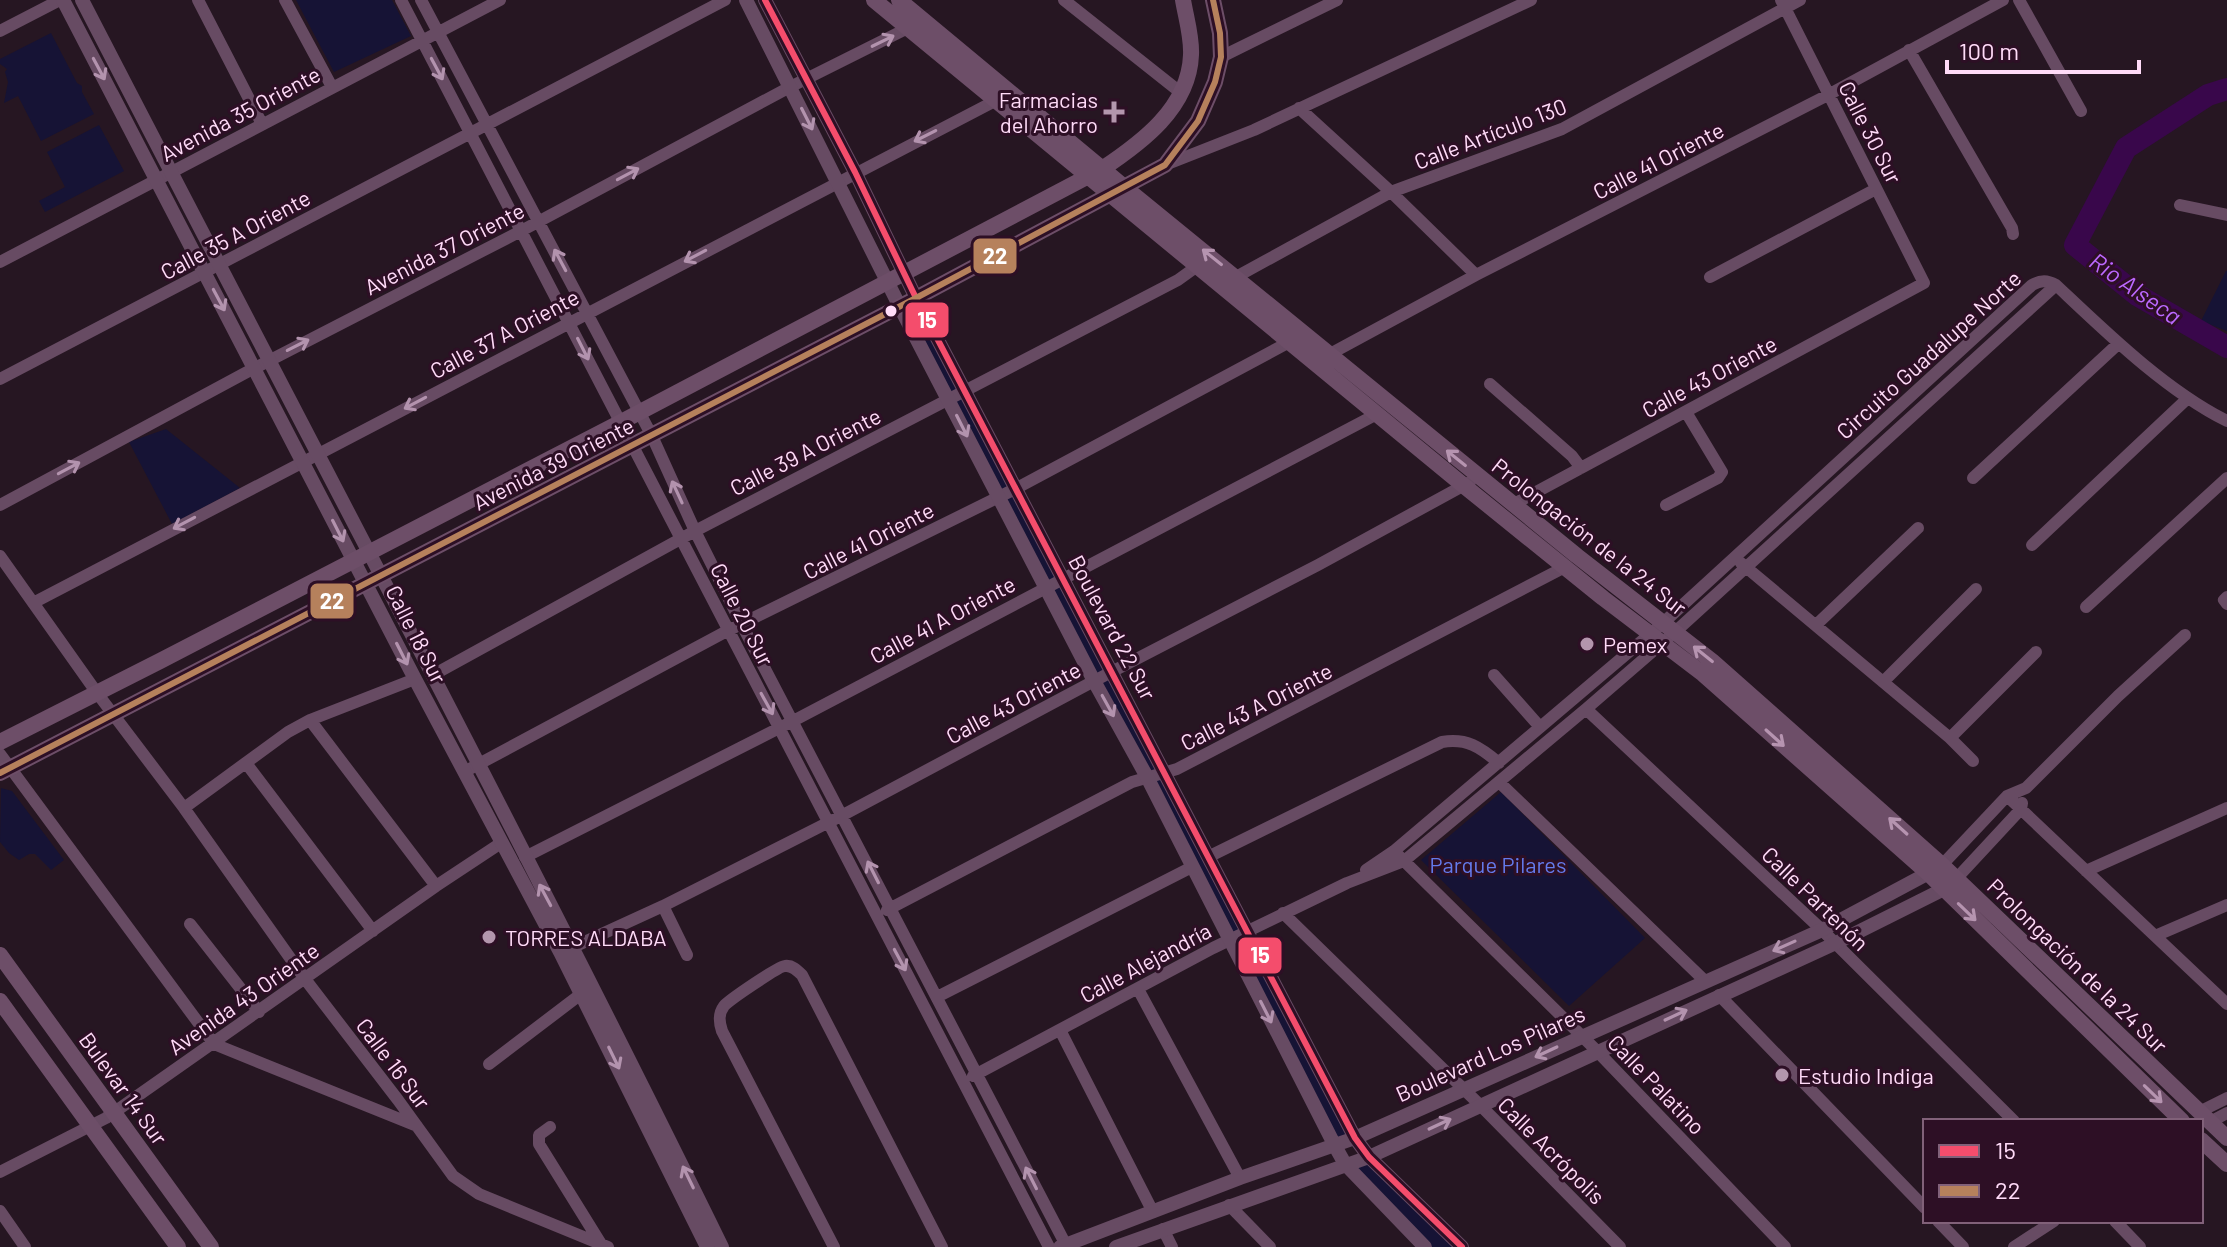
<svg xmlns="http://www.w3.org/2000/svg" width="2227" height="1247" font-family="Barlow,sans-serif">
<rect width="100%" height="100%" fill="#261622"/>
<path fill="#161335" d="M 296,0 L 392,0 L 411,36 L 334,72 Z
M 51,33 L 77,83 L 82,86 L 82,92 L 94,114 L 41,141 L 18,96 L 4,103 L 8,82 L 5,72 L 7,69 L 0,64 L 0,59 Z
M 99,125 L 124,171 L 45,212 L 39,201 L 65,187 L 47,152 Z
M 2226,271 L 2227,271 L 2227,331 L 2201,321 Z
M 914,306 L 1351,1136 L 1335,1142 L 909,311 Z
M 166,429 L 240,488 L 172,524 L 129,442 Z
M 1,788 L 12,791 L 64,860 L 51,870 L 35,854 L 29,854 L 19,860 L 9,853 L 0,842 Z
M 1501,792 L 1645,938 L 1569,1006 L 1421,860 Z
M 1370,1163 L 1453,1247 L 1431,1247 L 1352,1167 Z"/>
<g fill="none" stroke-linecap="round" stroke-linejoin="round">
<path stroke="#39074b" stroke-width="22" d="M 2227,89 L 2208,95 L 2126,148 L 2075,245 L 2137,295 L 2227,347"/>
<path stroke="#674b63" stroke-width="12" d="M 198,0 L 262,124
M 285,0 L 332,87
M 401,0 L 1049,1247
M 421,0 L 652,436 L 695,531 L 742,625 L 1067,1247
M 1064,0 L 1180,92
M 2019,0 L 2081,111
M 0,31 L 60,0
M 1909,50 L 2012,228 L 2013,234
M 1221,57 L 1337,0
M 1299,108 L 1391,192 L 1476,275
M 1165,165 L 1254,130 L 1531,0
M 2180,205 L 2227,215
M 0,262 L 500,0
M 1236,277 L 1391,192 L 1562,129 L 1800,0
M 1710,277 L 1876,189
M 1330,354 L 1476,275 L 1828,95 L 2003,0
M 0,379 L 725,0
M 1490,384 L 1572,456 L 1581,468
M 1973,478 L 2118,344
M 1514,504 L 1924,283 L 1781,0
M 0,505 L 247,372 L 521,231 L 790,87 L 908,28
M 1666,505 L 1718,478 L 1722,472 L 1686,412
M 2032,545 L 2188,398
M 0,556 L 97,693 L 184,808 L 305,979 L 398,1100 L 453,1176 L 479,1194 L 608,1247
M 1741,563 L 1950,738 L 1973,761
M 2227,597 L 2224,600 L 2227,604
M 33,603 L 995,101
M 2086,607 L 2227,478
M 1816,625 L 1918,528
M 433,675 L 695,531 L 1178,280 L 1196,267
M 1494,675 L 1540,727
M 1883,682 L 1976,589
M 1586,709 L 1822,930 L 2014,1121
M 310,720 L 436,886
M 1950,738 L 2036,652
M 0,754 L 214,1044 L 417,1126
M 246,763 L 373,931
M 464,772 L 727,631 L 1015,489 L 1295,339
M 1499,782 L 1705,981
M 2007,796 L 2227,1004
M 184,808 L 288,732 L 310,720 L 415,679
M 1399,856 L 1597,1051 L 1785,1247
M 525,857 L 793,721 L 1377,414
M 1208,857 L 1442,742 C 1467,738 1480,747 1499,763
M 1942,865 L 2007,796 L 2026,788 L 2118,696 L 2185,635
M 1366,870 L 1394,851 L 1663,623 L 2032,285 C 2041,280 2047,280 2056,285 C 2106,332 2165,390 2227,421
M 2086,871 L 2227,808
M 1956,879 L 2021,809 L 2022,803
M 663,906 L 687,955
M 887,910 L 1132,782 L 1177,769 L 1565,567
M 1283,913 L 1480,1105 L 1620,1247
M 190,924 L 259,1012
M 2155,936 L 2227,905
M 567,950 L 663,906 L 843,815 L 1094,681 L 1318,565 L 1470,482
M 1138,989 L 1240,1178
M 1719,995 L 1925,1208
M 937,997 L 1192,867
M 1060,1030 L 1153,1212
M 489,1064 L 581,994
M 973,1076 L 1213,948 L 1347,883 L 1404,861 L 1586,709 L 1675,632 L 2056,285
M 2199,1112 L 2227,1098
M 2210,1122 L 2227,1113
M 550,1127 L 539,1135 L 539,1144 L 601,1244
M 0,1172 L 106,1118 L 436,886 L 501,843
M 1229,1205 L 1270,1247
M 0,1211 L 25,1247
M 1938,1221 L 1963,1247
M 2115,1221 L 2140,1247
M 1163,1229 L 1172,1247
M 834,1247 L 722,1031 C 719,1022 718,1014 724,1006 C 729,1000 779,966 785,966 C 792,965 797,970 802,975 L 942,1247
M 2014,1247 L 2054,1221"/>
<path stroke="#674b63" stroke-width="14" d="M 63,0 L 415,679 L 560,952 L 707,1247
M 82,0 C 296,415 516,827 722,1247
M 746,0 L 900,307 L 1094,681 L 1147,777 L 1335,1146 L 1345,1164 L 1425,1247
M 765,0 L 855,172 L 916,298 L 1355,1138 L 1369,1157 L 1462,1247
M 1060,1247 L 1240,1178 L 1355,1138 L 1822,930 L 1936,869
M 1116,1247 L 1369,1157 L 1836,943 L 1944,889 L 1950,883"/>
<path stroke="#6d4e68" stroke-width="16" d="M 874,0 L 1463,485 L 1603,598 L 1703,674 L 1929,874 L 2182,1121
M 899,0 L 1124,187 L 1577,556 L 1712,661 L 1942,865 L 2227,1138
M 0,742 L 160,661 L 621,422 L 1102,169 C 1141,143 1189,108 1191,55 C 1192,37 1186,18 1183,0
M 0,773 L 916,298 L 1165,165 L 1198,121 L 1215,82 L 1221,57 L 1220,33 L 1213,0
M 0,955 L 211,1247
M 0,1001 L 178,1247
M 2201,1140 L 2227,1164"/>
<defs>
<path id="bus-1" d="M 765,0 L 855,172 L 916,298 L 1355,1138 L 1369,1157 L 1462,1247"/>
<path id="bus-2" d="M 0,773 L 916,298 L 1165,165 L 1198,121 L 1215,82 L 1221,57 L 1220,33 L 1213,0"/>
</defs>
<use href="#bus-1" stroke="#2d0f25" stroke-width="12"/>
<use href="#bus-2" stroke="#2d0f25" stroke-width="12"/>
<use href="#bus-1" stroke="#f44d6c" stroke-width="6"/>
<use href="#bus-2" stroke="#b6815c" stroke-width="6"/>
</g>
<defs><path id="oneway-shaft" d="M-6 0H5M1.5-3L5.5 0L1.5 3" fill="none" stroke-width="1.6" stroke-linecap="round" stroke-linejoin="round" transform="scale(2)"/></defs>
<g stroke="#b393ae">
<use href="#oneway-shaft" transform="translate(883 41) rotate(-26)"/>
<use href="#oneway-shaft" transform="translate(99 69) rotate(62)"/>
<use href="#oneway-shaft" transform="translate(437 69) rotate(62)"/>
<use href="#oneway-shaft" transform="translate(807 119) rotate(63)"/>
<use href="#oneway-shaft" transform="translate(925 136) rotate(153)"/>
<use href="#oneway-shaft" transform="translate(628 174) rotate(-28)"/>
<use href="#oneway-shaft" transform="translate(695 256) rotate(152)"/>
<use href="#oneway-shaft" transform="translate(560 260) rotate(-118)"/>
<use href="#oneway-shaft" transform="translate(219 300) rotate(62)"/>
<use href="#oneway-shaft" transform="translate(298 345) rotate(-27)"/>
<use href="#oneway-shaft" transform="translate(583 349) rotate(63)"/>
<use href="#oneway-shaft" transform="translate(415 403) rotate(152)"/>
<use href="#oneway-shaft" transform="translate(962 426) rotate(63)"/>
<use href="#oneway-shaft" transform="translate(69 468) rotate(-28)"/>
<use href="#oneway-shaft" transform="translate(677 492) rotate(-115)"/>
<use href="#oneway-shaft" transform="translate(184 523) rotate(152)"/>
<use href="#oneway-shaft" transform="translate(338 531) rotate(63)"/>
<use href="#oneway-shaft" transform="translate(402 654) rotate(63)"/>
<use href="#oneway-shaft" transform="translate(767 704) rotate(61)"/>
<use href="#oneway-shaft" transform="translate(1108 706) rotate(61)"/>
<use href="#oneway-shaft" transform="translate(873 872) rotate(-117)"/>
<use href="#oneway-shaft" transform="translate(545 895) rotate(-118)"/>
<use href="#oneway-shaft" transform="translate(1784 946) rotate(156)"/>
<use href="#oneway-shaft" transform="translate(900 960) rotate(62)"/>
<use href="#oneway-shaft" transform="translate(1266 1012) rotate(63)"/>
<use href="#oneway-shaft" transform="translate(1676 1015) rotate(-25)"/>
<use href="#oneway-shaft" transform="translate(1546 1052) rotate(155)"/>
<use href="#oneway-shaft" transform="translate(614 1058) rotate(64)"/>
<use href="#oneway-shaft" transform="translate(1440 1124) rotate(-25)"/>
<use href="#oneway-shaft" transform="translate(688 1177) rotate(-116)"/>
<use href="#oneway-shaft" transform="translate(1031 1178) rotate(-117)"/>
</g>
<g stroke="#b694b0">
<use href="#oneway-shaft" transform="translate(1212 257) rotate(-141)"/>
<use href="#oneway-shaft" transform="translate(1456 458) rotate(-141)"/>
<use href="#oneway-shaft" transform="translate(1703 654) rotate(-141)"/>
<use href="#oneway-shaft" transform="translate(1775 738) rotate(42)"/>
<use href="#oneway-shaft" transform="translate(1898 826) rotate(-138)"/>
<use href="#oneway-shaft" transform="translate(1967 912) rotate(44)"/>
<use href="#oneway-shaft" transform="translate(2153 1094) rotate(44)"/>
</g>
<g fill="#b396ad" stroke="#2d0f25" stroke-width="3">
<path d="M1110 100h8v8h8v8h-8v8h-8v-8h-8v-8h8z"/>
<circle cx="1587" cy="644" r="8"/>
<circle cx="489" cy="937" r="8"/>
<circle cx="1782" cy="1075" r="8"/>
</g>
<circle fill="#ffdbf8" stroke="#2d0f25" stroke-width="3" cx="891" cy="311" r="7"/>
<g text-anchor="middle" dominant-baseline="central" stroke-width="6" stroke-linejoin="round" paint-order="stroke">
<g font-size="22" fill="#ffdbf8" stroke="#2d0f25" text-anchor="start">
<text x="1098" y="99" text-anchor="end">Farmacias<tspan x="1098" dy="25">del Ahorro</tspan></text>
<text x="1603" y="644">Pemex</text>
<text x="505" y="937">TORRES ALDABA</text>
<text x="1798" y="1075">Estudio Indiga</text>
</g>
<g font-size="22" fill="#ffdbf8" stroke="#2d0f25">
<text transform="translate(240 113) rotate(-28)">Avenida 35 Oriente</text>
<text transform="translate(1871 132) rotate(63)">Calle 30 Sur</text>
<text transform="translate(1490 133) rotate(-21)">Calle Artículo 130</text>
<text transform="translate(1658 160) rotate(-27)">Calle 41 Oriente</text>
<text transform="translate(235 234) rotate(-28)">Calle 35 A Oriente</text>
<text transform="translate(444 248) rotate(-27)">Avenida 37 Oriente</text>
<text transform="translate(504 333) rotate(-28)">Calle 37 A Oriente</text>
<text transform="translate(1928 354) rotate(-42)">Circuito Guadalupe Norte</text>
<text transform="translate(1709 376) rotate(-28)">Calle 43 Oriente</text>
<text transform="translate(805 451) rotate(-27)">Calle 39 A Oriente</text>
<text transform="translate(553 463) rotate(-27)">Avenida 39 Oriente</text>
<text transform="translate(1590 536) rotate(38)">Prolongación de la 24 Sur</text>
<text transform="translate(868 540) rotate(-27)">Calle 41 Oriente</text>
<text transform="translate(743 614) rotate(63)">Calle 20 Sur</text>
<text transform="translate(942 619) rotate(-28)">Calle 41 A Oriente</text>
<text transform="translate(1113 627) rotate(62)">Boulevard 22 Sur</text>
<text transform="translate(417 634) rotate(63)">Calle 18 Sur</text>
<text transform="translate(1013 702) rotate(-28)">Calle 43 Oriente</text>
<text transform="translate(1256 706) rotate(-27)">Calle 43 A Oriente</text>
<text transform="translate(1816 898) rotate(44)">Calle Partenón</text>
<text transform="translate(1145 962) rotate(-28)">Calle Alejandría</text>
<text transform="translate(2078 965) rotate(44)">Prolongación de la 24 Sur</text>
<text transform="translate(243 998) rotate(-35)">Avenida 43 Oriente</text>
<text transform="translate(1490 1053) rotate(-24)">Boulevard Los Pilares</text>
<text transform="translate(394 1063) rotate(53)">Calle 16 Sur</text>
<text transform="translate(1657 1084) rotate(46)">Calle Palatino</text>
<text transform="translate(124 1088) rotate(54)">Bulevar 14 Sur</text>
<text transform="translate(1552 1150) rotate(45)">Calle Acrópolis</text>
</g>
<g font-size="22" fill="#647aeb" stroke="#2d0f25">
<text x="1498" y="864">Parque Pilares</text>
</g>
<g font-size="24" font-style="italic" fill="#bc69ff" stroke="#2d0f25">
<text transform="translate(2136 288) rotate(35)">Rio Alseca</text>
</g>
</g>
<g stroke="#2d0f25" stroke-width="3">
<rect x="972" y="237" width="46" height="38" rx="8" fill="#b6815c"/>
<rect x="904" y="301" width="46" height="38" rx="8" fill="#f44d6c"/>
<rect x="309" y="582" width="46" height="38" rx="8" fill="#b6815c"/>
<rect x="1237" y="936" width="46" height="39" rx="8" fill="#f44d6c"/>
</g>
<g font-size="22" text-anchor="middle" font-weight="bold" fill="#fff">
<text x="995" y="264">22</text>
<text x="927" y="328">15</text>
<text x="332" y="609">22</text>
<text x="1260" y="963">15</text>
</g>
<rect x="1923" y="1119" width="280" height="104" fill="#2d0f25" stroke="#816179" stroke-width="2"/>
<rect x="1939" y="1145" width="40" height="12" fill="#f44d6c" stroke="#816179" stroke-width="2"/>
<text x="1995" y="1159" font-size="24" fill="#ffdbf8">15</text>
<rect x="1939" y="1185" width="40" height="12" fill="#b6815c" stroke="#816179" stroke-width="2"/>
<text x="1995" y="1199" font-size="24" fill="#ffdbf8">22</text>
<path d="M1947 60v12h192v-12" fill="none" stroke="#ffdbf8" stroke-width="4"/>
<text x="1959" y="60" font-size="24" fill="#ffdbf8" stroke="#2d0f25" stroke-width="6" paint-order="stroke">100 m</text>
</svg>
